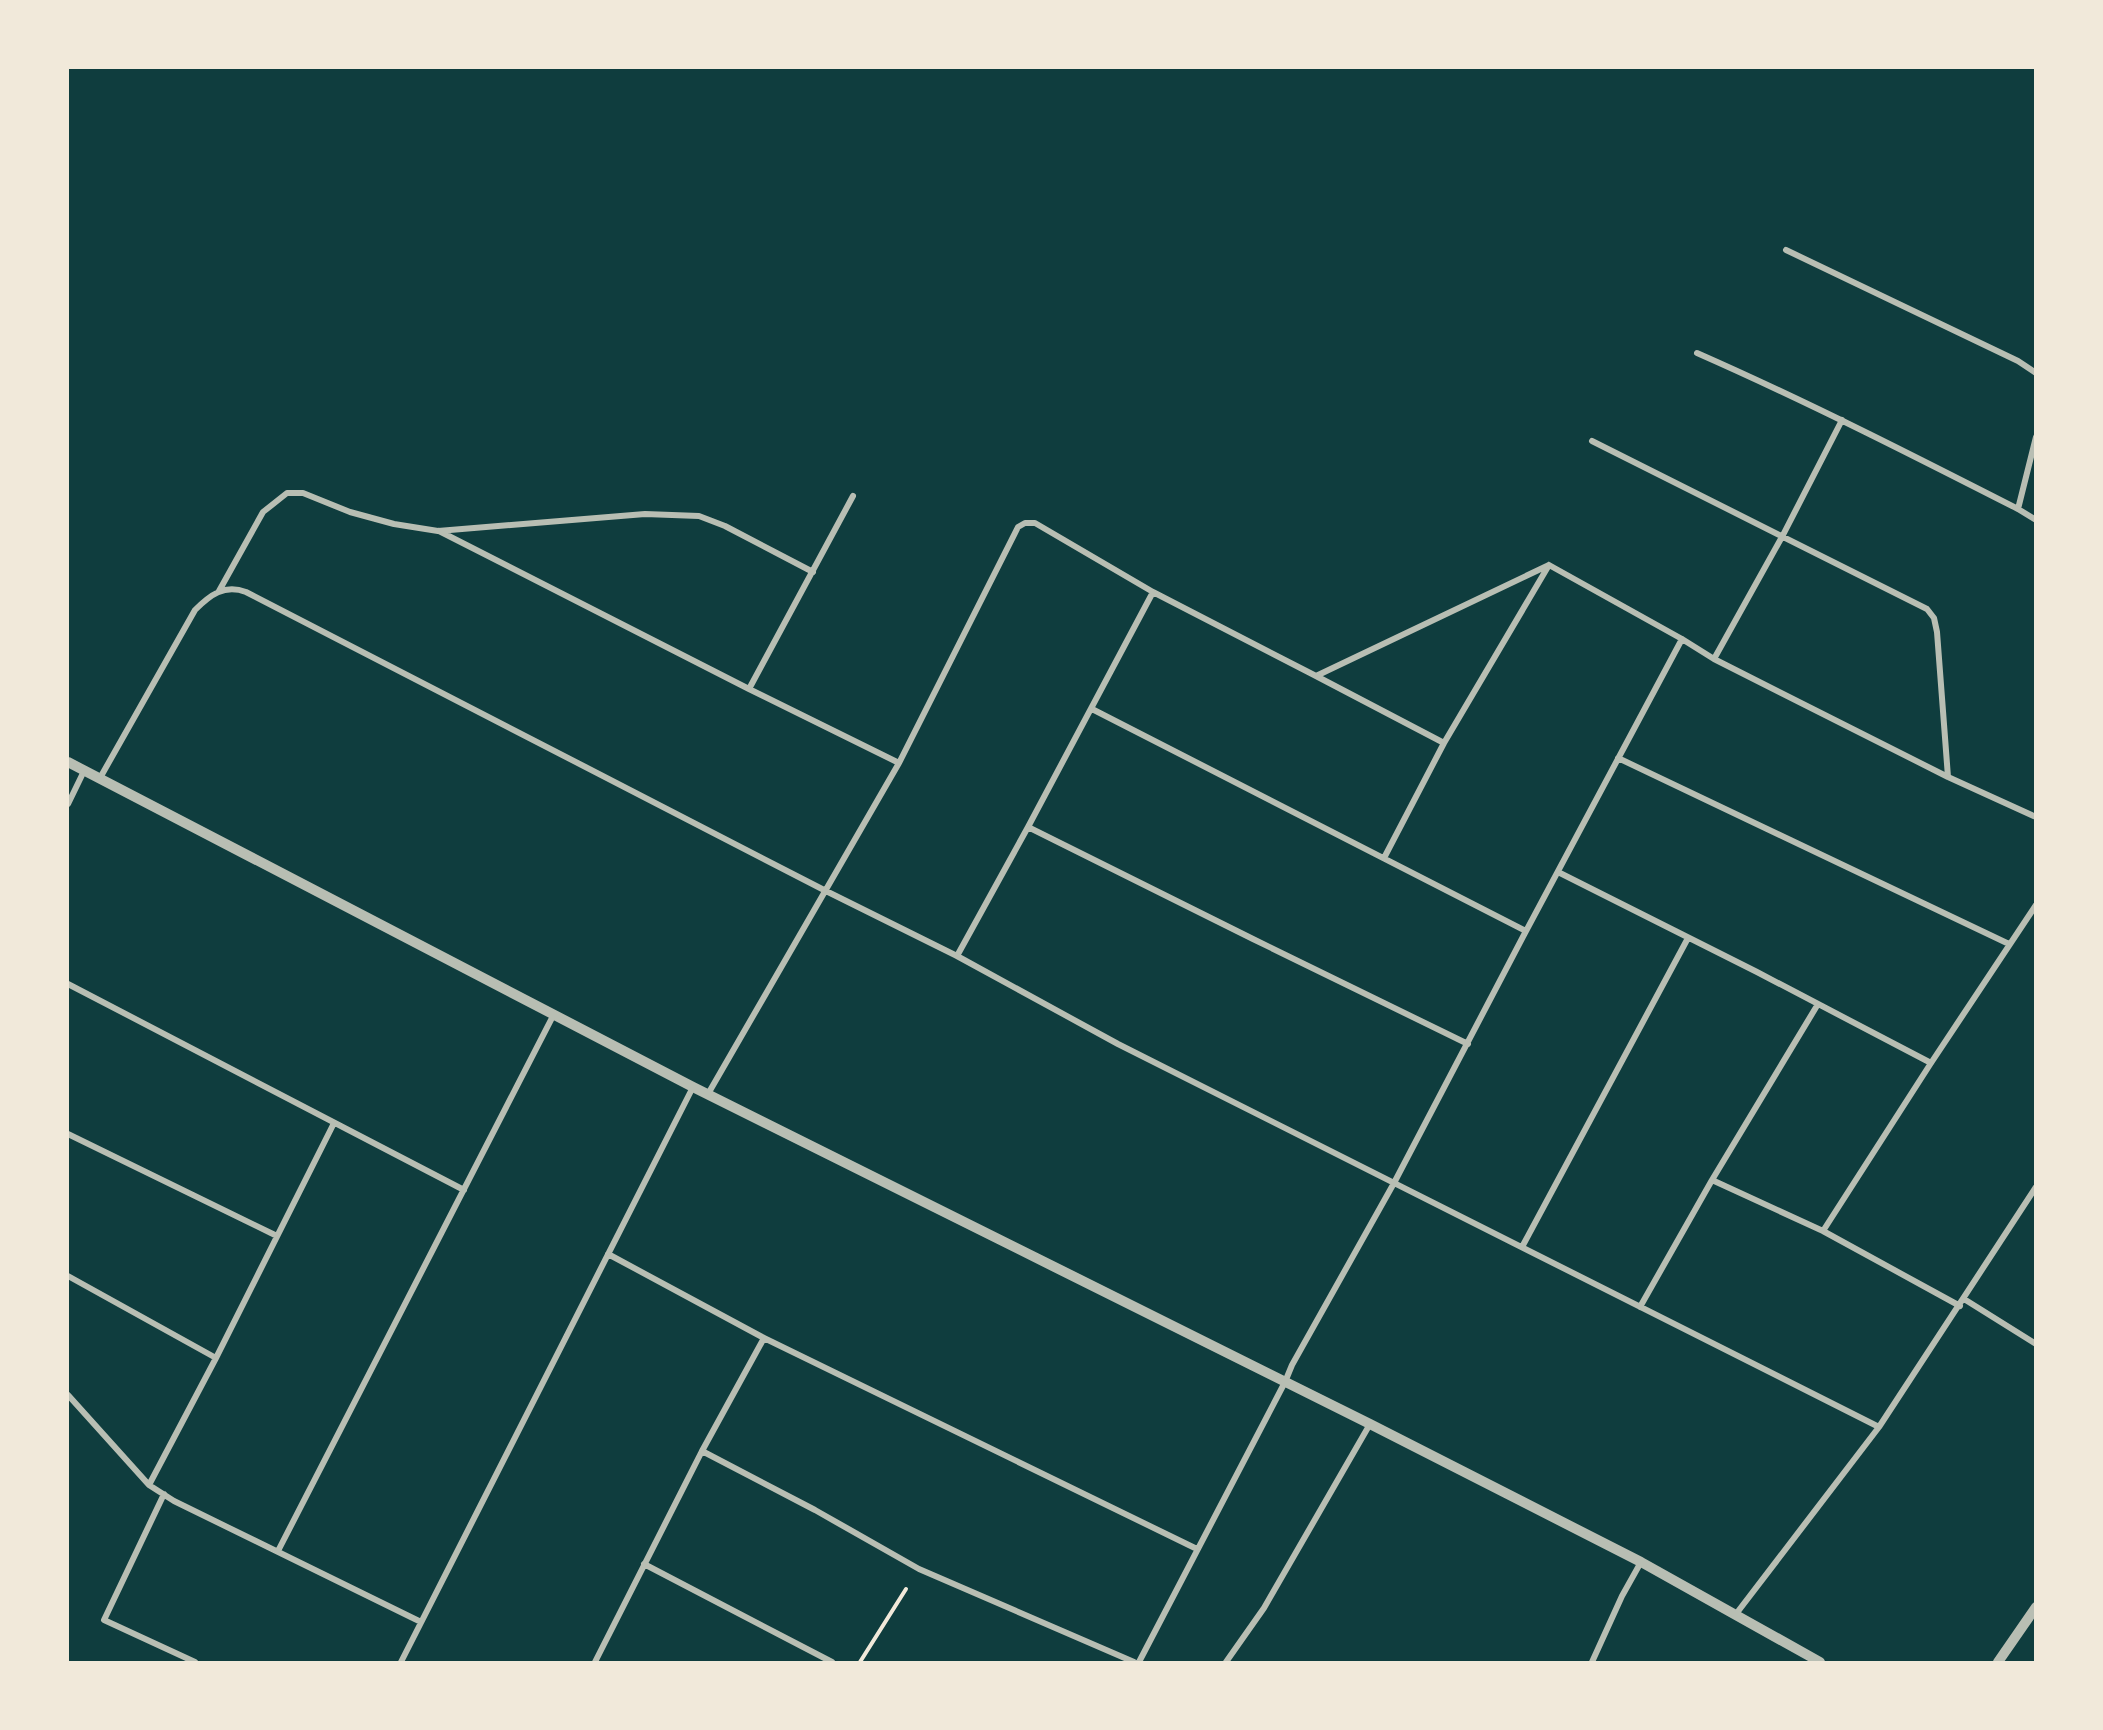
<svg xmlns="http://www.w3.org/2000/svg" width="2103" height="1730" font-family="'Exo 2',sans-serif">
<rect width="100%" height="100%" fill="#0f3d3e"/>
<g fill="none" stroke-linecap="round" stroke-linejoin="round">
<path stroke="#f1e9da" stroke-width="4" d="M 860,1662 L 906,1589"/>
<path stroke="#b8beb3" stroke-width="6" d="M 1786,250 L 2018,361 L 2036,373
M 1697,353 C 1806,401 1912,455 2018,509 L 2036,520
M 1592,441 L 1927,609 L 1934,618 L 1937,632 L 1948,777
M 2018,509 L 2036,437
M 439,531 L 749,689 L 899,763
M 1549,565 L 1682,639 L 1714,659 L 1948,777 L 2036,817
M 219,591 L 263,512 L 287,493 L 303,493 L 350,512 L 394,524 L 438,531 L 645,514 L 699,516 L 725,526 L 813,572
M 1714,659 L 1783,535 L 1842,420
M 1316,676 L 1444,743
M 749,689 L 853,496
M 1092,709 L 1526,931
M 1618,758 L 2009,944
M 100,778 L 195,610 C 210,595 224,584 246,592 L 826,891 L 957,956 L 1118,1044 L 1879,1427
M 68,804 L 84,771
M 1028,827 L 1253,939 L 1468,1044
M 1384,858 L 1444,743 L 1549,565
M 1558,872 L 1757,972 L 1931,1063
M 957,956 L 1028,827 L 1153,592
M 68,984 L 464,1190
M 708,1094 L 899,763 L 1018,527 L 1025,523 L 1035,523 L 1153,592 L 1316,676 L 1549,565
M 68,1134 L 277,1236
M 1712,1180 L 1823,1231 L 1960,1306
M 1823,1231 L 1931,1063 L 2036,905
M 1522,1247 L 1688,938
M 608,1254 L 764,1338 L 1197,1549
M 68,1276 L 216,1358
M 1964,1299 L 2036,1344
M 1640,1307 L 1712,1180 L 1818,1004
M 68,1395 L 149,1485 L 174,1501 L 421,1622
M 702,1451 L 815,1510 L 919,1569 L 1134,1662
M 149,1485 L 216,1358 L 334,1123
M 164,1494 L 104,1620 L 195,1662
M 278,1551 L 554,1014
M 644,1564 L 832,1662
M 1736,1614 L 1879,1427 L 2036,1187
M 401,1662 L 693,1087
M 595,1662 L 702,1451 L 764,1338
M 1139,1662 L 1285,1382 L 1292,1365 L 1394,1183 L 1526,931 L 1682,639
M 1226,1662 L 1264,1608 L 1370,1424
M 1592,1662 L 1622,1596 L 1641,1562"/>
<path stroke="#b8beb3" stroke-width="10" d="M 68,762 L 693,1087 L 1370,1424 L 1641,1562 L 1820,1662
M 1998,1662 L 2036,1607"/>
</g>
<rect width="2103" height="1730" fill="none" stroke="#f1e9da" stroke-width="138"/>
</svg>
